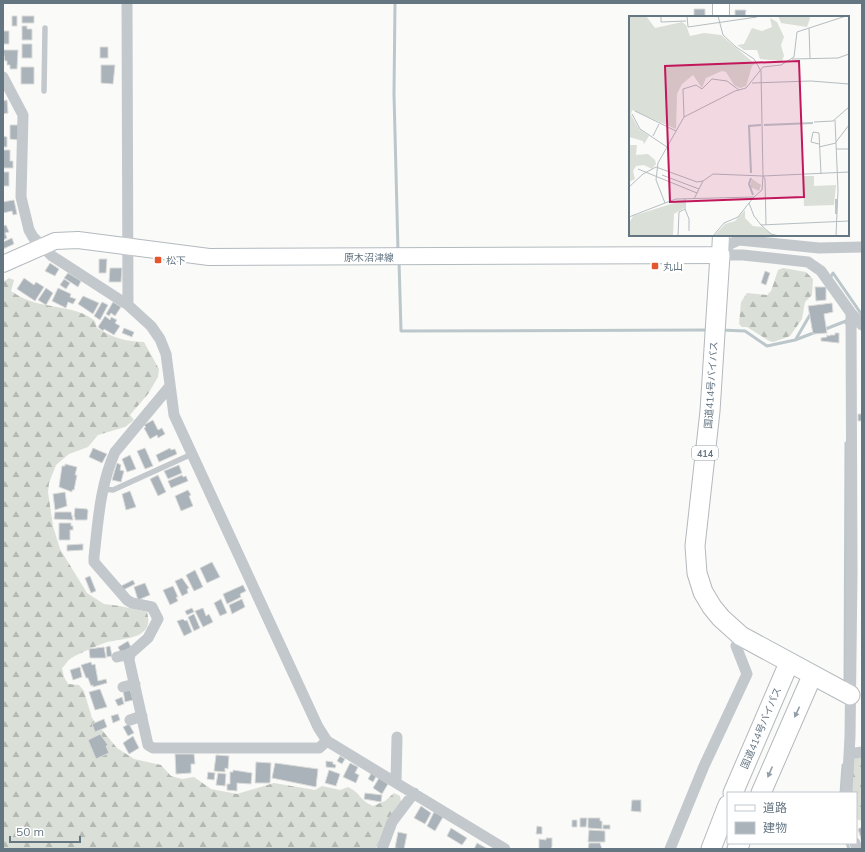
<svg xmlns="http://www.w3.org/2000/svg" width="865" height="852" font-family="Mulish,'Noto Sans JP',sans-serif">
<defs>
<pattern id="forest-firs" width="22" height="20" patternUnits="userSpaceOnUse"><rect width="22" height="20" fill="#dadfd7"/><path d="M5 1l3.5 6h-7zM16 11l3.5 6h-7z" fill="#b4b9b4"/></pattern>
</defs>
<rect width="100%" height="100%" fill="#fafaf8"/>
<path fill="url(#forest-firs)" d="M 783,268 L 806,272 L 813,279 L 812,295 L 805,302 L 802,319 L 790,336 L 785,338 L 773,342 L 769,341 L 747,327 L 742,327 L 739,324 L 741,302 L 747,293 L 767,295 L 771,291 L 778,270 Z
M 9,278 L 14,280 L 11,291 C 40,312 72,302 95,321 L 97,328 C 111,337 127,342 144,342 L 159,369 L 158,377 L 148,394 L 130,415 L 134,420 L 125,427 L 98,435 L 88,447 L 69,454 L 56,465 L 49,483 L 48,492 L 53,526 L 60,549 L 87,593 L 104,604 L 120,606 L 147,612 C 155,639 125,638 107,642 C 101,644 75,655 70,659 C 67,661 65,666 62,668 L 64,677 L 68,684 L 79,685 L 84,691 L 92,718 L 117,748 L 134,759 L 161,765 L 171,776 L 182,779 L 194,777 L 211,789 L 237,794 L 274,783 L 315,790 L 322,786 L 340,790 L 348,787 C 361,793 359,800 373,806 L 385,801 L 394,793 L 400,796 L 401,802 L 375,849 L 3,849 L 3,282 Z
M 862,757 L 862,821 L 856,819 L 856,793 L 849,793 L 853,759 Z"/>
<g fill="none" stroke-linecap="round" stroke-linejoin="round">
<path stroke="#bbc7cb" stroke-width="3" d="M 395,3 L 394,94 L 398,251
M 399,261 L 401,331 L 709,330
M 830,278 L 833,273 L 862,315
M 721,330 L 745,331 L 767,346 L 795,340 L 816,332
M 823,330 L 846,321 L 846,323
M 796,339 L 811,313
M 845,685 L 846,443
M 841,793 L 843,765
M 847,843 L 849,849"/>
</g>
<path fill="#aab3b9" stroke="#dcdcda" d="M 694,9 L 705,9 L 705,17 L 707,17 L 694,17 Z
M 735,10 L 746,10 L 745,17 L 735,17 Z
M 12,16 L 17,16 L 17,26 L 12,26 Z
M 22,16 L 34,16 L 34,23 L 22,23 Z
M 22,26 L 27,26 L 27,29 L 32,29 L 32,40 L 22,40 Z
M 3,31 L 9,31 L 9,44 L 3,44 Z
M 22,44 L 32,44 L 32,58 L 22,58 Z
M 100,47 L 108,47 L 108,58 L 100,58 Z
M 3,50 L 18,50 L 17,69 L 10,69 L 10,65 L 7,65 L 7,61 L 5,61 Z
M 101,65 L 115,65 L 113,84 L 101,83 Z
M 21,67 L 34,67 L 34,84 L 21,84 Z
M 7,100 L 8,113 L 3,114 L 3,101 Z
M 10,125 L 19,125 L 19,140 L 10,139 Z
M 3,136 L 7,137 L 7,147 L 3,147 Z
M 3,150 L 10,150 L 10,161 L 13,161 L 13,168 L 3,168 Z
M 3,172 L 9,172 L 9,186 L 3,186 Z
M 14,200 L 17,214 L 13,215 L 12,211 L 3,213 L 3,202 Z
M 6,225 L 9,232 L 5,233 L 7,238 L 3,240 L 3,226 Z
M 12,238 L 14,244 L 3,249 L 3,242 Z
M 99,259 L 107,259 L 106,273 L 99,273 Z
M 50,263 L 59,269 L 55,276 L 45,271 Z
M 110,268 L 122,268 L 121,282 L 109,282 Z
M 765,271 L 770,273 L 766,285 L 761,283 Z
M 68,273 L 81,281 L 78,287 L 64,278 Z
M 24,278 L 34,285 L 36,282 L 44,287 L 35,301 L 17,289 Z
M 64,279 L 70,283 L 66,289 L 60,285 Z
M 815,287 L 826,287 L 826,300 L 816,301 Z
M 46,288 L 53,293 L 46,305 L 38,300 Z
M 58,288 L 71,294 L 70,297 L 76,299 L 73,304 L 68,302 L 66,308 L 52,301 Z
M 83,296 L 99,303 L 93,314 L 78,304 Z
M 102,302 L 108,305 L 100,320 L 94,316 Z
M 113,302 L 121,307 L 115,316 L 111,313 L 109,316 L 106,314 Z
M 832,303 L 833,312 L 824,314 L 827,333 L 813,334 L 808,306 Z
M 105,316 L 110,320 L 111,317 L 117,320 L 115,323 L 120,326 L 114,335 L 104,329 L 103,331 L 98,327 Z
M 124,328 L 134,332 L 132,337 L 122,333 Z
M 835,333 L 839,333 L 839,343 L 821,341 L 821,338 L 827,337 L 827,335 L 830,336 L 830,335 L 835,335 Z
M 858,414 L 862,414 L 862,421 L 858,421 Z
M 153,420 L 158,430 L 162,428 L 165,434 L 158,438 L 157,435 L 150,439 L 144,428 L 146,427 L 144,425 Z
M 93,448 L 107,454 L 102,463 L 89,457 Z
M 145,448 L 153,466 L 145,469 L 137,451 Z
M 170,448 L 171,450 L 175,449 L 177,454 L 159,462 L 156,455 Z
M 130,455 L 136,469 L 127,472 L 122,459 Z
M 117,463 L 121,465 L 120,470 L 124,471 L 121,482 L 112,480 Z
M 65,464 L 77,467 L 75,475 L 77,475 L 74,490 L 72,490 L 72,492 L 59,487 L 62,466 L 65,466 Z
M 179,465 L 182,473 L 168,479 L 164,471 Z
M 158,475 L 166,492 L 158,496 L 150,479 Z
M 182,475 L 183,477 L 186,476 L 188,481 L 171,488 L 168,481 Z
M 188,490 L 191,495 L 189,496 L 193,506 L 181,511 L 175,496 Z
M 130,491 L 136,507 L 126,510 L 122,494 Z
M 65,492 L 67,506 L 55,510 L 53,494 Z
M 75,508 L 87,509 L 88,511 L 87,520 L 75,520 L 75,517 L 74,517 Z
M 55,512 L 71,512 L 73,520 L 54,519 Z
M 59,523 L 71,523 L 71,526 L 73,526 L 73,530 L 70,530 L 70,540 L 59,540 Z
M 83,544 L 83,550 L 67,551 L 67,545 Z
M 212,562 L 220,577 L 207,583 L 200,568 Z
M 195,570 L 203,587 L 194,591 L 186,575 Z
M 90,576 L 96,591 L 91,593 L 85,578 Z
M 182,578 L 189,588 L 187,589 L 188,593 L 182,596 L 175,581 Z
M 133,580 L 135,584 L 123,590 L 121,586 Z
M 145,583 L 150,595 L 138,600 L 134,587 Z
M 243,585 L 246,591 L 240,594 L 241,597 L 227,604 L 223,594 Z
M 173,586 L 178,597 L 176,597 L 178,601 L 170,605 L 163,590 Z
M 221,599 L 227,613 L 220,616 L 214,603 Z
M 242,599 L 245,607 L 232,614 L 229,605 Z
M 192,608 L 194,612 L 187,615 L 185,611 Z
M 203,608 L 206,616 L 209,614 L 213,622 L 203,627 L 195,611 Z
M 194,614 L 200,628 L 194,631 L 188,617 Z
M 183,619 L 185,621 L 187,620 L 192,632 L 184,636 L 177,621 Z
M 128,641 L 131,647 L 121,653 L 118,647 Z
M 110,646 L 112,656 L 107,657 L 106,647 Z
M 104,647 L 106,658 L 90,658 L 89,649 Z
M 91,662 L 92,665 L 95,664 L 98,681 L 106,679 L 107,683 L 93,687 L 93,685 L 91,686 L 88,678 L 86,678 L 81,665 Z
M 80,667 L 82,677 L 73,680 L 70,670 Z
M 100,689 L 107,707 L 95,710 L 89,692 Z
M 130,689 L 133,700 L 125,702 L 123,690 Z
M 122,697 L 124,704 L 118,706 L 115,700 Z
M 118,714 L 120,720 L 113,723 L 111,716 Z
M 104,719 L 107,727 L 95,732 L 92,724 Z
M 129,724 L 134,733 L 128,736 L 123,727 Z
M 100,734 L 108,745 L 106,746 L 109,753 L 96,759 L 88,740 Z
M 133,736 L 139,748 L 129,754 L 123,743 Z
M 175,754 L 194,754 L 195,764 L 191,764 L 191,773 L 176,774 Z
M 216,755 L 229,756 L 228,769 L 225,768 L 225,772 L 214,771 Z
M 340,756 L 345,759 L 342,764 L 337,761 Z
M 326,761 L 333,762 L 333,764 L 336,765 L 335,768 L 326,767 Z
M 256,762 L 271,763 L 270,783 L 255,783 Z
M 275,763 L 318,769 L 316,787 L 272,778 Z
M 350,763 L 358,767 L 355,773 L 359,775 L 356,783 L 343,777 Z
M 233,770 L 252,773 L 251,784 L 237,783 L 237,791 L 227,790 L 227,784 L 230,784 L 230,772 L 233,772 Z
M 329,770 L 340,774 L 336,786 L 325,783 Z
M 208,772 L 215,773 L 214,780 L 207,779 Z
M 372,772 L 377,775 L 373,782 L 368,779 Z
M 218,773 L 226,774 L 225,786 L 216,785 Z
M 379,778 L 388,784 L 382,794 L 373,788 Z
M 365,793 L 382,795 L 381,802 L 364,799 Z
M 632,800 L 641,800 L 641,812 L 631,811 Z
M 421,806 L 431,813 L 425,824 L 414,818 Z
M 434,812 L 443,817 L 435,831 L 427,826 Z
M 580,818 L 587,818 L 586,827 L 580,827 Z
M 588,818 L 600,818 L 600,821 L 602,821 L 602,829 L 588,828 Z
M 572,820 L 577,820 L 577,827 L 572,827 Z
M 603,825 L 610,825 L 610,829 L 603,829 Z
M 537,826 L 542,827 L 542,834 L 536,834 Z
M 862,827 L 862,842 L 858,829 Z
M 451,828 L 467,838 L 462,845 L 447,836 Z
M 589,830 L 605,831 L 605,842 L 588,842 Z
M 398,832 L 407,834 L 404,849 L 395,848 Z
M 546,838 L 552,838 L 552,847 L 550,849 L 539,849 L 539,839 L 546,840 Z
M 477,843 L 488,849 L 474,849 Z
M 589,843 L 600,843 L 602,849 L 588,849 Z"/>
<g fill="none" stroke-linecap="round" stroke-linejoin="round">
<defs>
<path id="secondary" d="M 721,17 L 721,3
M 3,264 L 55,241 L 78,240 L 209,257 L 720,255 L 721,235"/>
<path id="trunk" d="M 720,255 L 710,411 L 695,546 L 697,573 L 703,592 L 712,607 L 721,618 L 741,636 L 850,695
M 733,793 L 789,663
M 761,793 L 812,676
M 711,849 L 728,805
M 737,849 L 740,843"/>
</defs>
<use href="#secondary" stroke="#b3babf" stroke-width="18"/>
<use href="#trunk" stroke="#b4b9bd" stroke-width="21"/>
<path stroke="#c3c8cc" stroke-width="5.5" d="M 44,91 L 45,28
M 104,489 L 113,490 L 192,454"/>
<path stroke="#c3c8cc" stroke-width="11" d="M 127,3 L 128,305
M 3,77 L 23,115 L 21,197 L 29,230 L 33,237 L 52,256 L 128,305 L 151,326 L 160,339 L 166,354 L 174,415 L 318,727 L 327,741 L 505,849
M 720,255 L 743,255 L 808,262 L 821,271 L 851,313 L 852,574 L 850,736 L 847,793
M 720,255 L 730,244 L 739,240 L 819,248 L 862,247
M 851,313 L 862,325
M 170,386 L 115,452 C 100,485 98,522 94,557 L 94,562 L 127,600 L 132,603 L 152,607 L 158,619 L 148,638 L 130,654 L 129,660 L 148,745 L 153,748 L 319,748 L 327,741
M 117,657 L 130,654
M 123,687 L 135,684
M 130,720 L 142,716
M 849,754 L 862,752
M 396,782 L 397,737
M 855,843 L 857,849
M 382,849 L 392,822 L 414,793
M 670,849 L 704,766 L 747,674 L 736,646 L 741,636"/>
<use href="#secondary" stroke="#fff" stroke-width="16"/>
<use href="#trunk" stroke="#fff" stroke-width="19"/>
</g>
<defs><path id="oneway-solid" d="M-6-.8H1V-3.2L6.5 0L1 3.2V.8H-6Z"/></defs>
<g fill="#939fa8">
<use href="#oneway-solid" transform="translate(797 712) rotate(115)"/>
<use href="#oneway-solid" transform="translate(770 772) rotate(113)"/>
</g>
<g fill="#e4572e" stroke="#fff" stroke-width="1.5">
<rect x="154" y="256" width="8" height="8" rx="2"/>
<rect x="651" y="262" width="8" height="8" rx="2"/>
</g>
<g text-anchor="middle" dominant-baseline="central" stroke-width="4" stroke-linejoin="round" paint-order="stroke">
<rect fill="#fff" stroke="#939fa8" stroke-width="1" x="692" y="446" width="26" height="14" rx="3"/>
<g font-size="9" font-weight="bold" fill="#657683">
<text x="705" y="453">414</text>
</g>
<g font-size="10" fill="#657683" stroke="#fff">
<text x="369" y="257">原木沼津線</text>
<text transform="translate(711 385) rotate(-86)">国道414号バイパス</text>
<text transform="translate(761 728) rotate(-67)">国道414号バイパス</text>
</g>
<g font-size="10" fill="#657683" stroke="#fff" text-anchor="start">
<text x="166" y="260">松下</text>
<text x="663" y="266">丸山</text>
</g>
</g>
<g transform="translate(629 16)">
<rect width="220" height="220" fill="#fafaf8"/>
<path d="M 0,0 L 17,0 L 26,12 L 53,6 L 57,9 L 61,20 L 75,17 L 92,19 L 126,48 L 123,50 L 117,70 L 111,72 L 105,69 L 97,56 L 93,55 L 77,62 L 73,72 L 64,59 L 53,68 L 48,78 L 47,113 L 3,94 L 2,99 L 10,113 L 20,120 L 15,128 L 14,125 L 0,121 ZM 149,0 L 180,0 L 181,2 L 178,11 L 152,7 ZM 141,2 L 148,6 L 155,21 L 152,29 L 155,40 L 153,45 L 131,43 L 128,34 L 115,34 L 108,29 L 115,28 L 123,12 L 133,15 L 143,11 ZM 0,129 L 8,129 L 7,139 L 19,138 L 26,144 L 27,148 L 23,153 L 15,149 L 7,150 L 4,155 L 6,163 L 0,166 ZM 123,163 L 132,169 L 130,175 L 121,171 ZM 55,184 L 55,192 L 45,198 L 44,220 L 0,220 L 0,207 L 4,200 L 45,187 L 46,185 ZM 116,194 L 116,202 L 124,210 L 133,211 L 145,220 L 85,220 L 96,208 L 106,205 Z" fill="#dadfd7"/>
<path d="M 174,160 L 185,160 L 185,170 L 207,169 L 205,189 L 175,190 Z" fill="#dadfd7"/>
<path fill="none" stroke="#bbc7cb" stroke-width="2" d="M 135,109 L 184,107M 122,157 L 120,110 L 132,109M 122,162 L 120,168 L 124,179M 207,198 L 207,183"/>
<path fill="none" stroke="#b5bdc2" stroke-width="1" d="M 32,0 L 32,6 L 57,5M 58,0 L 59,11 L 128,1M 89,0 L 94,19 L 107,31 L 125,43 L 132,55 L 134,160 L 220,156M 180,12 L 181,42M 163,43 L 209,42 L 220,38M 123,67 L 182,65 L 220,68M 6,95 L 47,115M 3,98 L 11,113 L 38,131M 55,101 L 54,73 L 67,69 L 73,73 L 83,63 L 98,65 L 110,74M 206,104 L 209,174 L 207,220M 185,106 L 204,105 L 220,91M 24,120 L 30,108M 207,126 L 220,109M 190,128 L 182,126 L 184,116 L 190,117 L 192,158M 190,131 L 207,127M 207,133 L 220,133M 9,153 L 68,177M 33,159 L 70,173M 134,160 L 133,174 L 125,181 L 47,183 L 36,187 L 27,164 L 29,147 L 55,101 L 106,75 L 117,72 L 134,51 L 152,49 L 165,41 L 168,16 L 217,0M 134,160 L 136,163 L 137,209M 0,171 L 14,158 L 27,151 L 68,166 L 74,165M 125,181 L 120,187 L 125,200 L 132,209 L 220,205M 65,183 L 74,165 L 84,158 L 134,160M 56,193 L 60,203 L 60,215M 0,201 L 36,187M 132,209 L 142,218 L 150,220M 49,220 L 50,196 L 56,193 L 56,183M 84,220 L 95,207 L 109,201 L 120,187"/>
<path fill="#c2185b" fill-opacity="0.15" stroke="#c2185b" stroke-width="2" d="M 170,45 L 175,181 L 41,186 L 36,50 Z"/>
<rect width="220" height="220" fill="none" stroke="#657683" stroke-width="2"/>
</g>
<rect width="865" height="852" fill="none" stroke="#657683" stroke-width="8"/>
<rect x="727" y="792" width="130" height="52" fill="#ffffff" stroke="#c1c8cd"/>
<rect x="735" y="805" width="20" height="6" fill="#ffffff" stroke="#c1c8cd"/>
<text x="763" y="812" font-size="12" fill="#657683">道路</text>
<rect x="735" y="822" width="20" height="12" fill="#aab3b9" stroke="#c1c8cd"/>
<text x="763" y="832" font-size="12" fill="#657683">建物</text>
<path d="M10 836v6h70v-6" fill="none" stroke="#657683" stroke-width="2"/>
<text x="16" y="836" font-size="12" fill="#657683" stroke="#ffffff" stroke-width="3" paint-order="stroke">50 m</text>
</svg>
